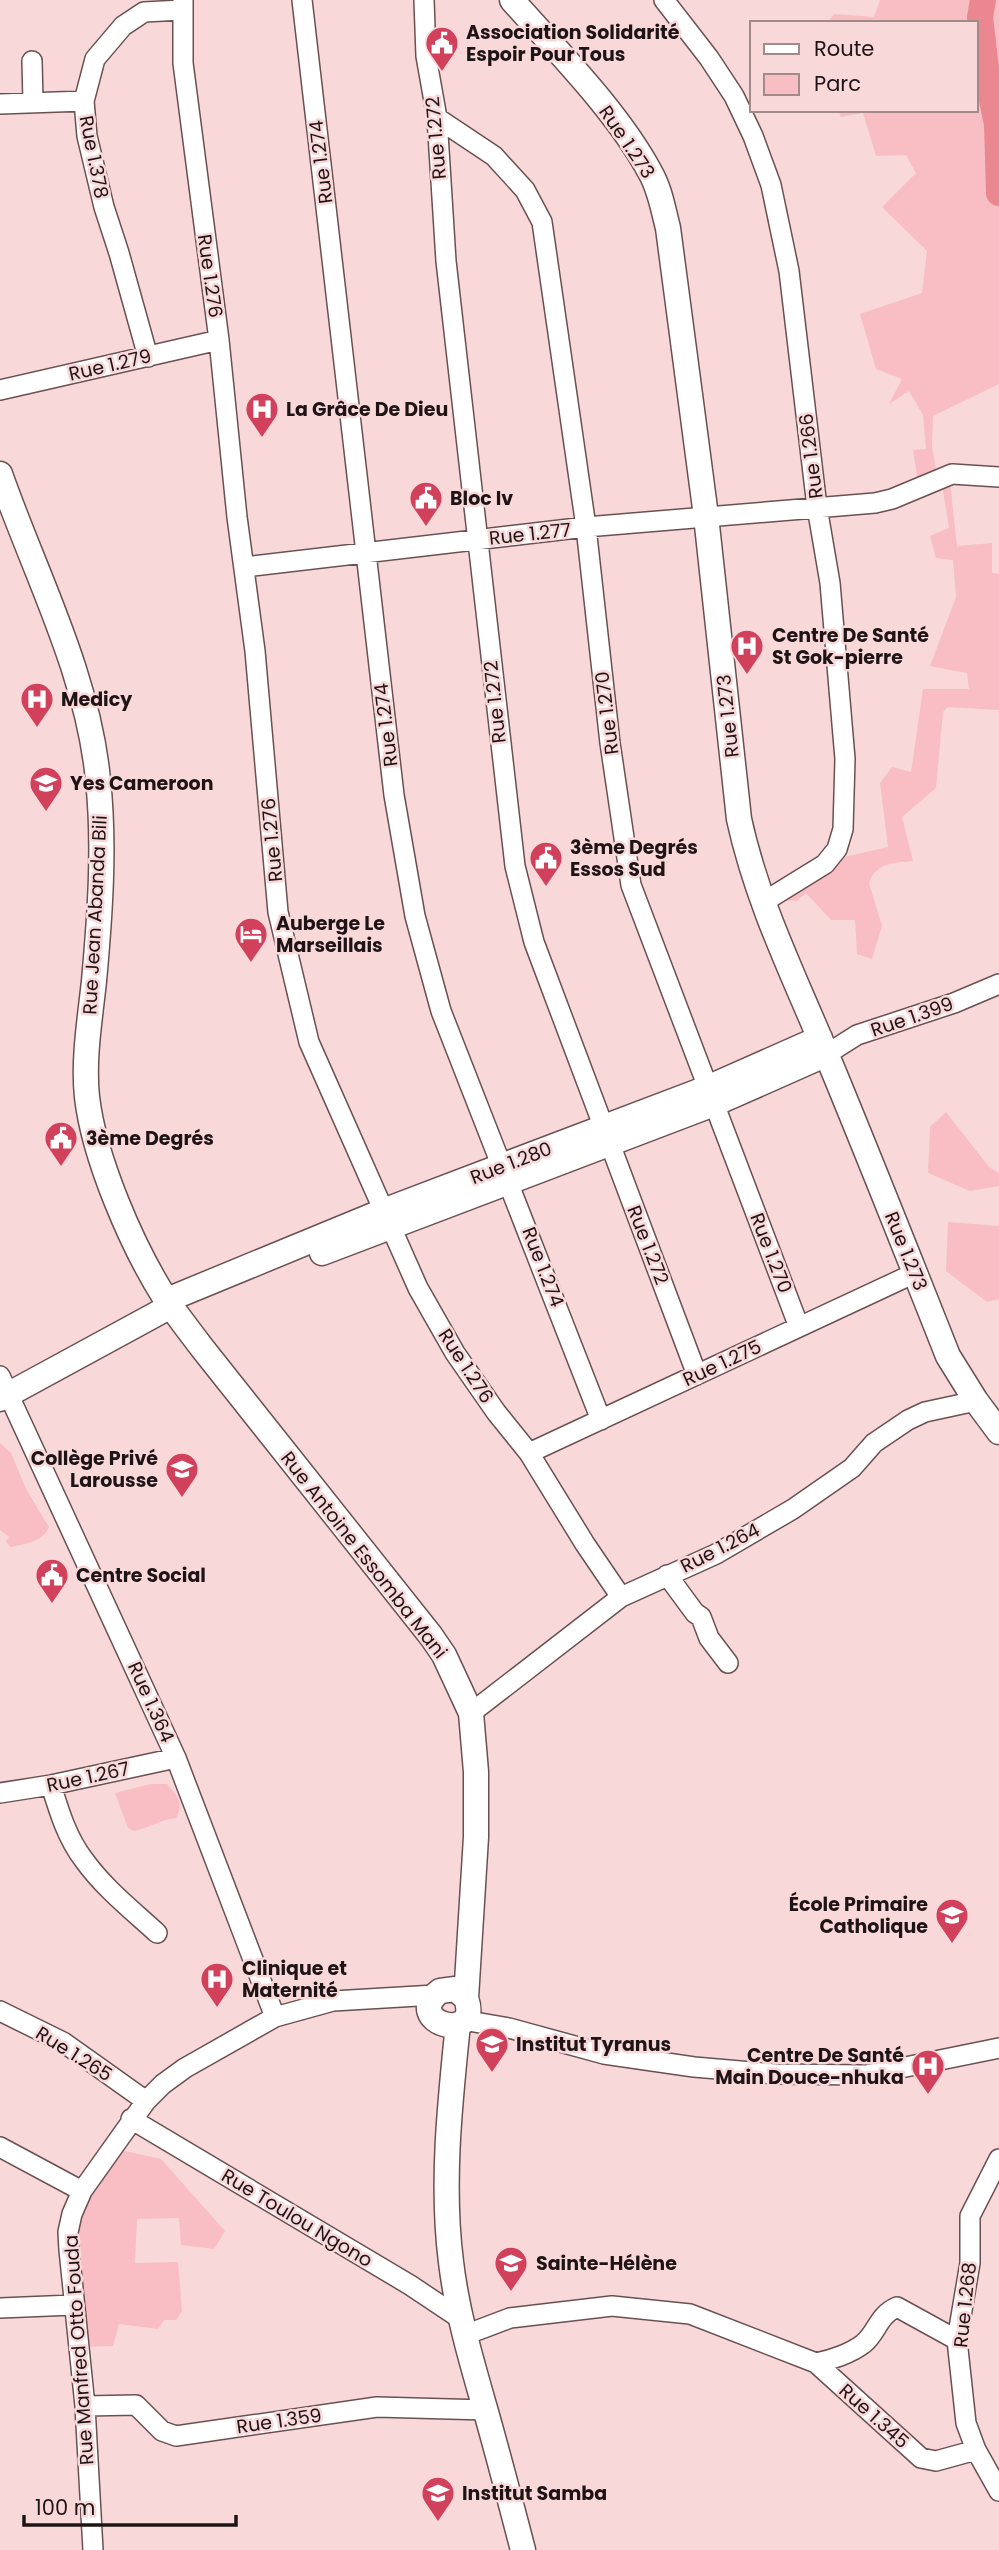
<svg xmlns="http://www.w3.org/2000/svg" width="999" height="2550" font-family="Poppins,sans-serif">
<rect width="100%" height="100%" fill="#f9d8da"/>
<path fill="#f8bec3" d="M 880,0 L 999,0 L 999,384 L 933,416 L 932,446 L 937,475 L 949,473 L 957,546 L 992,543 L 992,573 L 999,574 L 999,710 L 947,707 L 943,712 L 936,788 L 902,817 L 913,861 C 895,863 876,862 869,883 L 882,926 L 872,959 L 857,954 L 855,920 L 831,920 L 806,893 L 796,901 L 785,900 L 844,857 L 888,847 L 880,783 L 892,767 L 911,772 L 923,689 L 969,689 L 967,673 L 930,666 L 956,597 L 953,560 L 936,558 L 930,536 L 949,528 L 942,485 L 918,482 L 913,450 L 926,449 L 923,415 L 909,391 L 889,404 L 902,379 L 876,369 L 860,314 L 922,293 L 927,251 L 882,207 L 916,173 L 906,155 L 876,156 L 863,113 L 841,117 L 838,110 L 976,110 L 976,23 L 827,23 L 834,14 L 874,17 Z
M 946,1112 L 989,1167 L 999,1173 L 999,1186 L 970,1191 L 928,1173 L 930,1127 Z
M 948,1222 L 999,1226 L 999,1299 L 987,1302 L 946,1271 Z
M 0,1443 L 11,1453 L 26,1489 L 49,1527 C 44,1541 25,1544 11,1547 L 6,1542 L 9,1537 L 0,1530 Z
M 151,1784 L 167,1784 C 178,1796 184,1803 176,1818 C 162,1819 149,1828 134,1831 L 128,1828 L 115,1793 Z
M 120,2150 L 161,2159 L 225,2231 L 214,2249 L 181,2245 L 179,2218 L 137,2219 L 135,2263 L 178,2262 L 182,2311 L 176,2320 L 164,2320 L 158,2329 L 119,2324 L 113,2346 L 85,2347 L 72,2237 L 83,2203 Z"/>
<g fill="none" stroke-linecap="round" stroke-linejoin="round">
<path stroke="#eb8791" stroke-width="26" d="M 983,0 L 980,17 L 987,77 L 997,124 L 999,193"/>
<defs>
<path id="minor" d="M 183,0 L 183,63 L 219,340 L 237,517 L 255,651 L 278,912 L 309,1042 L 418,1288 L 455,1353 L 496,1412 L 529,1453 L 585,1544 L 621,1597
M 302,0 L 394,795 L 415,916 L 441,1011 L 601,1420
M 424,0 L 426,56 L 437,118 L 446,261 L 515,866 L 534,942 L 697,1375
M 664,0 L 709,58 L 734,96 L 753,136 L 771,185 L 789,271 L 817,507 L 830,583 L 845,759 L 843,829 L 837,849 L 825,864 L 762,903
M 32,61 L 33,102
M 0,104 L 84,101
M 437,118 L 494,156 L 525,190 L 542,222 L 586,527 L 610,743 L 631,885 L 799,1327
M 148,357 L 119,253 L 104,207 L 87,136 L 84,101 L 95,59 L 123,26 L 144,12 L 182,10
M 0,390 L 219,340
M 244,567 L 586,527 L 875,503 L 892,499 L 952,474 L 999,477
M 827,1054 L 857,1035 L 954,1003 L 999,984
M 0,1376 L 176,1758 L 275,2017
M 529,1453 L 915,1273
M 667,1575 L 695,1613 L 701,1617 L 709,1638 L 728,1663
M 471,1713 L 621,1597 L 716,1554 L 793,1509 L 852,1468 L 874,1443 L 908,1420 L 925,1412 L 976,1401
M 51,1785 C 59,1811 67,1838 84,1860 C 104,1888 132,1910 157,1933
M 0,1793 L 51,1785 L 176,1758
M 0,2011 L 63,2042 L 146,2101
M 463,2020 L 509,2028 L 604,2054 L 694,2067 L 775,2074 L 866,2075 L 999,2048
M 131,2119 L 410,2285 L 461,2319
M 0,2147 L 82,2191
M 999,2159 L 970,2216 L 970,2263 L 957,2340 L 966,2423 L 976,2450 L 999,2491
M 0,2308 L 73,2305
M 465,2335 L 510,2318 L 612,2306 L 690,2314 L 816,2363 C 832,2360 851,2353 863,2344 C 878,2332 877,2316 897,2307 L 957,2340
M 816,2363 L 921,2458 L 936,2461 L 976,2450
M 85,2406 L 136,2405 L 162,2431 L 176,2436 L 377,2407 L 486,2410
M 93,2550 L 85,2406 L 69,2250 L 68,2232 L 72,2214 L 82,2191 L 146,2101 L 163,2084 L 185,2068 L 275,2017 L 333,2001 L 435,1995"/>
<path id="major" d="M 512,0 C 557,51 618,112 650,172 C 660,189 663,209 668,228 L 706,516 L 739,819 C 757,902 794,976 826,1053 C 868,1154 908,1255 948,1356 L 976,1401 L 999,1432
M 0,474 C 35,574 88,673 98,780 C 105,846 100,915 94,981 C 90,1019 83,1059 87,1097 C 94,1158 132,1246 165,1298 C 177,1315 190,1332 203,1349 L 431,1636 L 444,1655 L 471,1713 L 476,1772 L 476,1837 L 466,1998 C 483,2046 400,2022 440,1991 L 455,1989 L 466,1998
M 322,1253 L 714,1104 L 827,1054
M 167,1300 L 383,1211 L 707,1088 L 820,1038
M 0,1399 L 171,1306
M 458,2024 C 450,2102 441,2184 451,2262 C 457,2313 472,2363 486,2412 C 499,2458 511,2504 523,2550"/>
</defs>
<use href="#minor" stroke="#6b5052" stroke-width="22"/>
<use href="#major" stroke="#6b5052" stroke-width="27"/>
<use href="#minor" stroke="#fff" stroke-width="19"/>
<use href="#major" stroke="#fff" stroke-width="24"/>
</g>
<defs>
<symbol id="civic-pin" viewBox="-11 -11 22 30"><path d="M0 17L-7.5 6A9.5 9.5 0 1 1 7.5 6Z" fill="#d1415c" stroke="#f9d8da"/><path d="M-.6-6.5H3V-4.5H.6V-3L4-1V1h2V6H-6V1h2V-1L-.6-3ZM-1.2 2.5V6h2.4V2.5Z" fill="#fff"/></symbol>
<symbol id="hospital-pin" viewBox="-11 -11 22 30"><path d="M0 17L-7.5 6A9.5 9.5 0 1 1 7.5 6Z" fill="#d1415c" stroke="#f9d8da"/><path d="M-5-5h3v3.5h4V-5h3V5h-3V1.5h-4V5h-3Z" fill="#fff"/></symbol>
<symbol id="university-pin" viewBox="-11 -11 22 30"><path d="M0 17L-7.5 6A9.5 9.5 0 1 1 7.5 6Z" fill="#d1415c" stroke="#f9d8da"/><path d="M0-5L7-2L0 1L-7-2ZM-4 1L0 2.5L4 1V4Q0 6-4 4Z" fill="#fff"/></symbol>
<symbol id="hotel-pin" viewBox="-11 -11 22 30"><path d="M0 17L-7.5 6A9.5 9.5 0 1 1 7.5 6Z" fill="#d1415c" stroke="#f9d8da"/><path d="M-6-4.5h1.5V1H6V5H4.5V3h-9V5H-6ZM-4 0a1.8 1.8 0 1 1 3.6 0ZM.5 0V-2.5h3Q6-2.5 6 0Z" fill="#fff"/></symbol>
<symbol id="school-pin" viewBox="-11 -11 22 30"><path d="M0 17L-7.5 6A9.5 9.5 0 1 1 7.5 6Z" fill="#d1415c" stroke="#f9d8da"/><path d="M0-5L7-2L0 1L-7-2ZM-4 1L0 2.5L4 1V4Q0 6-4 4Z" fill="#fff"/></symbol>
</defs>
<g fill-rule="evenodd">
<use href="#civic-pin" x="423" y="24" width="38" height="52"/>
<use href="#hospital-pin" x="243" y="390" width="38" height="52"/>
<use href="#civic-pin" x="407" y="479" width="38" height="52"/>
<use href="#hospital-pin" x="728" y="627" width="38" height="52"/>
<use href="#hospital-pin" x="18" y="680" width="38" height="52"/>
<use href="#university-pin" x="27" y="764" width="38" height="52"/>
<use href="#civic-pin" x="527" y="839" width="38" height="52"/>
<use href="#hotel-pin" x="232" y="915" width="38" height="52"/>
<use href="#civic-pin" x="42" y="1119" width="38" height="52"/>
<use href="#school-pin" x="163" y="1450" width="38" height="52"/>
<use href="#civic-pin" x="33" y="1556" width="38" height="52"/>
<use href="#school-pin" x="933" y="1896" width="38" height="52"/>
<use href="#hospital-pin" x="198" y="1960" width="38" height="52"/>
<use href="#university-pin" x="473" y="2025" width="38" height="52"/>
<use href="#hospital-pin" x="909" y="2047" width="38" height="52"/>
<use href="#school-pin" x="492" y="2244" width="38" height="52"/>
<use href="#university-pin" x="419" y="2474" width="38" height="52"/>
</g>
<g text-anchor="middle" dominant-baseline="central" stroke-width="5" stroke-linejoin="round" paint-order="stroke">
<g font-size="19" font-weight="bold" fill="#1f1415" stroke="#f9d8da" text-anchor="start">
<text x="466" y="32">Association Solidarité<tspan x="466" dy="22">Espoir Pour Tous</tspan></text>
<text x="286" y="409">La Grâce De Dieu</text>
<text x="450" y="498">Bloc Iv</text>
<text x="772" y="635">Centre De Santé<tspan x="772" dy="22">St Gok-pierre</tspan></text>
<text x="61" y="699">Medicy</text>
<text x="70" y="783">Yes Cameroon</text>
<text x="570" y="847">3ème Degrés<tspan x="570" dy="22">Essos Sud</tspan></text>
<text x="276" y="923">Auberge Le<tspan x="276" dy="22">Marseillais</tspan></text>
<text x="86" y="1138">3ème Degrés</text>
<text x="158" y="1458" text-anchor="end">Collège Privé<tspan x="158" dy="22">Larousse</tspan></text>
<text x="76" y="1575">Centre Social</text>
<text x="928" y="1904" text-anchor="end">École Primaire<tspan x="928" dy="22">Catholique</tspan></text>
<text x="242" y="1968">Clinique et<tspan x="242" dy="22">Maternité</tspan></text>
<text x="516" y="2044">Institut Tyranus</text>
<text x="904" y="2055" text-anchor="end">Centre De Santé<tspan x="904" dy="22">Main Douce-nhuka</tspan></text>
<text x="536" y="2263">Sainte-Hélène</text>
<text x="462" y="2493">Institut Samba</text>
</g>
<g font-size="19" fill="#1f1415" stroke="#f9d8da">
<text transform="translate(436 138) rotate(-95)">Rue 1.272</text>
<text transform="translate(627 142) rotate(56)">Rue 1.273</text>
<text transform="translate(94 157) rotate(79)">Rue 1.378</text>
<text transform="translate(321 162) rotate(-97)">Rue 1.274</text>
<text transform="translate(210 276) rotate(82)">Rue 1.276</text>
<text transform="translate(110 365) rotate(-13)">Rue 1.279</text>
<text transform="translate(811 456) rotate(-97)">Rue 1.266</text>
<text transform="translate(530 534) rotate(-6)">Rue 1.277</text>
<text transform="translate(495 702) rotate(-96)">Rue 1.272</text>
<text transform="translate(607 713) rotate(-97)">Rue 1.270</text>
<text transform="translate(728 716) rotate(-96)">Rue 1.273</text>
<text transform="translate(386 725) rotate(-97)">Rue 1.274</text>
<text transform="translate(272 840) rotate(-95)">Rue 1.276</text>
<text transform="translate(95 915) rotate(-87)">Rue Jean Abanda Bili</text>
<text transform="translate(912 1017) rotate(-19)">Rue 1.399</text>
<text transform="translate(511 1163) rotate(-21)">Rue 1.280</text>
<text transform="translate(648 1245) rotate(69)">Rue 1.272</text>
<text transform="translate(906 1251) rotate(68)">Rue 1.273</text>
<text transform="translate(771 1253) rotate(69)">Rue 1.270</text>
<text transform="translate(543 1267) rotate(69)">Rue 1.274</text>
<text transform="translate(722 1363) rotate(-25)">Rue 1.275</text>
<text transform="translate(466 1366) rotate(57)">Rue 1.276</text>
<text transform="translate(720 1548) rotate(-27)">Rue 1.264</text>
<text transform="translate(364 1555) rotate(52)">Rue Antoine Essomba Mani</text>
<text transform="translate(151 1702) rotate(66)">Rue 1.364</text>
<text transform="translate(88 1777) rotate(-12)">Rue 1.267</text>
<text transform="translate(74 2054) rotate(32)">Rue 1.265</text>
<text transform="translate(297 2218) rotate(31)">Rue Toulou Ngono</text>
<text transform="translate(965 2305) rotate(-84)">Rue 1.268</text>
<text transform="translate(79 2350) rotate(-94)">Rue Manfred Otto Fouda</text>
<text transform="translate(874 2416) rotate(42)">Rue 1.345</text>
<text transform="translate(279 2421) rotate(-8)">Rue 1.359</text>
</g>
</g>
<rect x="750" y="21" width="228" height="91" fill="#f9d8da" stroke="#a28a8b" stroke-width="2"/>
<rect x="764" y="44" width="35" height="10" fill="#ffffff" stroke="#a28a8b" stroke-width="2"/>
<text x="814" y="56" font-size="21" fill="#1f1415">Route</text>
<rect x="764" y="74" width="35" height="21" fill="#f8bec3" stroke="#a28a8b" stroke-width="2"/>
<text x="814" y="91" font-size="21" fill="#1f1415">Parc</text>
<path d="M24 2515v10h212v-10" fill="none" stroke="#1f1415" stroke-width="3.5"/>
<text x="35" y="2515" font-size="21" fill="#1f1415" stroke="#f9d8da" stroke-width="5" paint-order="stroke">100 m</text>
</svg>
